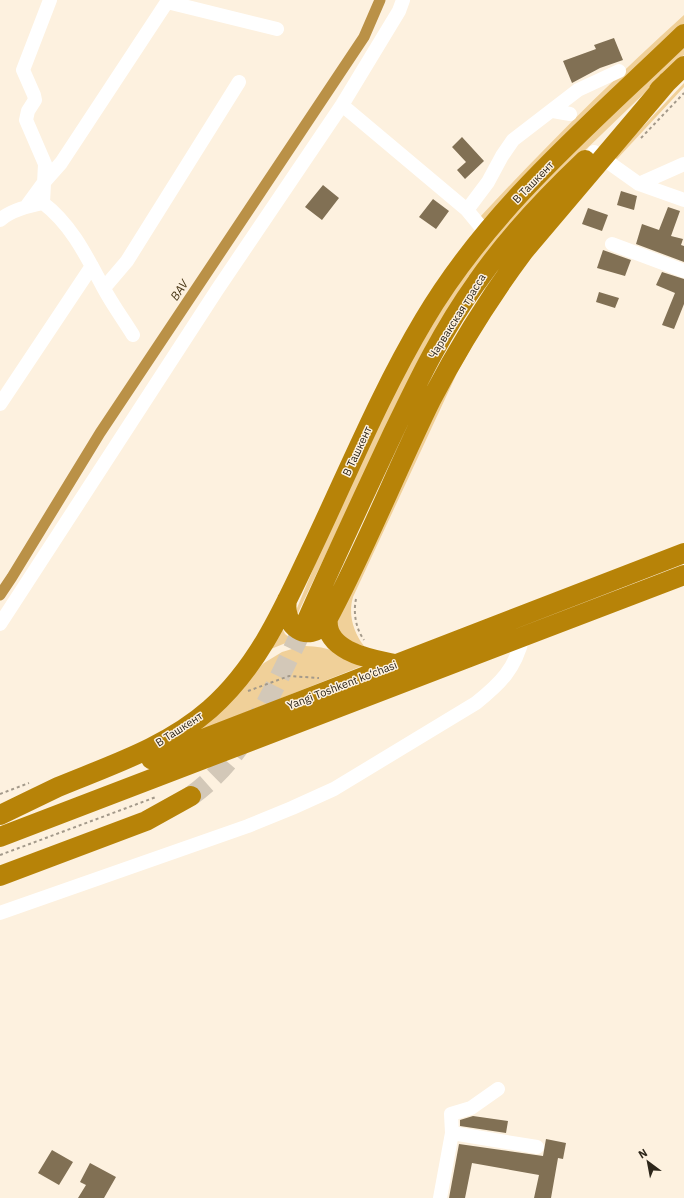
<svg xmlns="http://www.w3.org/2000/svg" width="684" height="1198" font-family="'IBM Plex Sans',sans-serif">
<rect width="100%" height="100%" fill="#fdf1df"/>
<path fill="#f0d099" d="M 684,15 L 684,25 L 486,221 L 480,217 C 545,147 613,79 684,15 Z
M 684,45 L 684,55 L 548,186 L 400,398 L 297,615 L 295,613 L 337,511 L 393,392 L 462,275 L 529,194 Z
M 684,83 L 684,87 L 617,159 L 614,157 Z
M 587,189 L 522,269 L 481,331 L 458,371 L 353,597 C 348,614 353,632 364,646 L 337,638 L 336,617 L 448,383 L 512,280 Z
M 281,626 L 285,634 L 293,640 L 271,649 Z
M 302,646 C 326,645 345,655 367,664 L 186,736 L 264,663 L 282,652 Z"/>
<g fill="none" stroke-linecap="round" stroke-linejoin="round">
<path stroke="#ba9147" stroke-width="11" d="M 0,595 L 12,577 L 100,433 L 364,37 L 380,0"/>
</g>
<path fill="#817054" d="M 614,38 L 623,60 L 600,68 L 572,83 L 563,61 L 596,49 L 594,45 Z
M 462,137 L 484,161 L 465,179 L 457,170 L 466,162 L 452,147 Z
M 323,185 L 339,198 L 322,220 L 305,207 Z
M 621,191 L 637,196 L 634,210 L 617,205 Z
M 433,199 L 449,211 L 436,229 L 419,217 Z
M 668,207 L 680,211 L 671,236 L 683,239 L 681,245 L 684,246 L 684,262 L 636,244 L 642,224 L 659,230 Z
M 588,208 L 608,215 L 602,231 L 582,224 Z
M 603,250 L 631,260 L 625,276 L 597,268 Z
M 662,272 L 684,279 L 684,304 L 674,329 L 662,325 L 675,293 L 656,285 Z
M 599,292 L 619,298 L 615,308 L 596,302 Z
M 473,1116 L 508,1121 L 506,1133 L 460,1126 L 460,1120 Z
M 546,1139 L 566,1143 L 563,1159 L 558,1158 L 551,1198 L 534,1198 L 539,1175 L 472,1163 L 465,1198 L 449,1198 L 459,1144 L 543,1156 Z
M 52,1150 L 73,1162 L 59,1185 L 38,1173 Z
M 90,1163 L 116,1177 L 104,1198 L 78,1198 L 86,1185 L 80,1182 Z"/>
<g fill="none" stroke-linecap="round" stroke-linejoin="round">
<path stroke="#d3c8b8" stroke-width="20" stroke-dasharray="20 10" stroke-linecap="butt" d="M 191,796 C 249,755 276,682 307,620"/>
<path stroke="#a3998a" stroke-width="2" stroke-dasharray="3 3" stroke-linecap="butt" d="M 641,138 L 684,93
M 356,599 C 353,613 356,629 364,640
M 248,691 L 289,676 L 319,678
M 0,794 L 29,783
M 0,855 L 156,797"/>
<path stroke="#fff" stroke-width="14" d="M 342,105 L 467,210 L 486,233
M 553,111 L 570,114
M 594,152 L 639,184 L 684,200
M 639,184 L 684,164
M 43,203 L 45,164 L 26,120 L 28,111 L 35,100 L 34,95 L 23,70 L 50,0
M 26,207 L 45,181 L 61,163 L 167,2 L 277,29
M 467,210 L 488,182 L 502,156 L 513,140 L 578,90 L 619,71
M 0,220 C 11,210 29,206 43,203 C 71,224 87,257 103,287 C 112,304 123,319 133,335
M 612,244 L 684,271
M 104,288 L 127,261 L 239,82
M 0,404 L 92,266
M 0,624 L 217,290 L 342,105 L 399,11 L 403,0
M 0,913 L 248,826 L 292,808 L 334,789 L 476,703 C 501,683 515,669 523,637
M 452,1133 L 451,1114 L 471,1108 L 498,1089
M 440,1198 L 452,1133 L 537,1147"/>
<path stroke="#b78308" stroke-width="20" d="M 659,90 L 684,66
M 287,600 C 282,626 308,645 326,622 C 365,550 395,473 431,400 C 458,348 489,298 524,251 L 668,81
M 328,618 C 323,651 371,659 394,664
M 307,620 C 335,557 364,495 393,433 C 418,381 443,329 477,282 C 508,237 545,198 585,160
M 151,759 L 684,553
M 0,815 C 19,806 39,796 58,787 C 111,765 167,747 210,709 C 260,665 285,605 313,546 C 349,470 381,392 424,320 C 490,208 592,123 684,34
M 0,837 L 684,575
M 0,876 L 146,821 L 191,796"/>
</g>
<g text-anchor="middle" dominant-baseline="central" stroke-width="3" stroke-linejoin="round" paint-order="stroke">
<g font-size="11" fill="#2d261a" stroke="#fdf1df">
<text transform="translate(533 182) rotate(-46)">В Ташкент</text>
<text transform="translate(457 316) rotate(-58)">Чарвакская трасса</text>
<text transform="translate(357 451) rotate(-65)">В Ташкент</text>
<text transform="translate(342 685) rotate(-21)">Yangi Toshkent ko‘chasi</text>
<text transform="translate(179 729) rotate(-33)">В Ташкент</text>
</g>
<g font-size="12" font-style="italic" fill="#453312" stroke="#fdf1df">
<text transform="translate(179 290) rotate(-56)">BAV</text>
</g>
</g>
<g transform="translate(648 1162) rotate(328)" stroke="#fdf1df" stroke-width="3" paint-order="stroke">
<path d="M0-3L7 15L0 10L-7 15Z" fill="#2d261a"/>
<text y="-6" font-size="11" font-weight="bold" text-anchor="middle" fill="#2d261a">N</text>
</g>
</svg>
